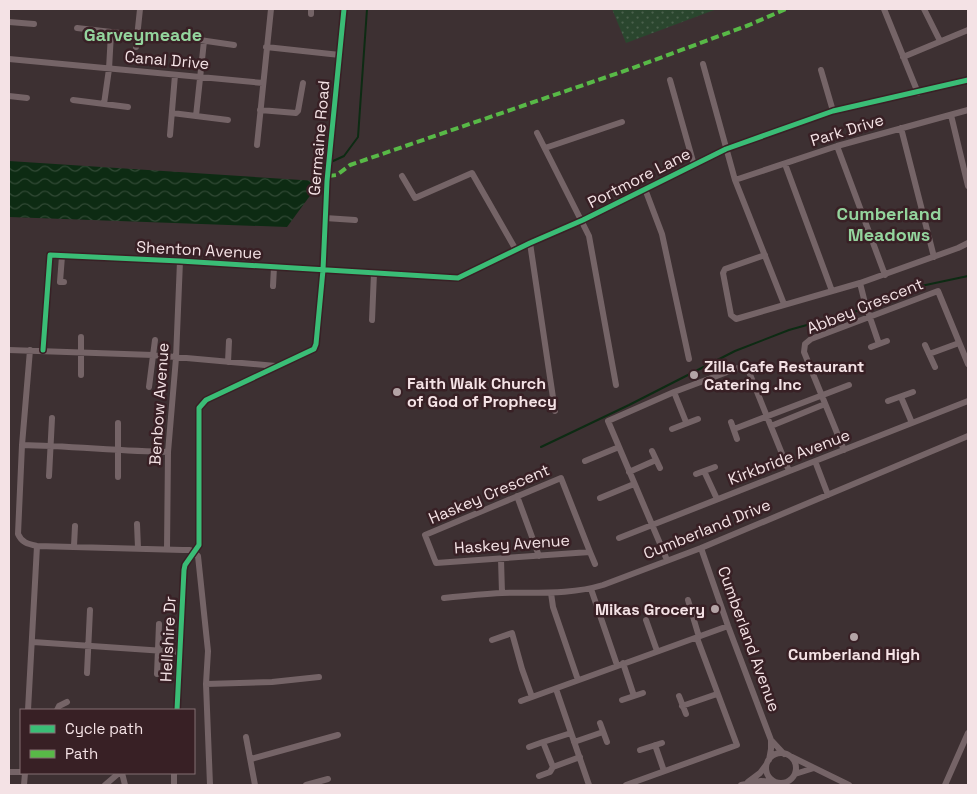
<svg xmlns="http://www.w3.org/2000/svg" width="977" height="794" font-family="'Space Grotesk',sans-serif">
<defs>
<pattern id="grass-dots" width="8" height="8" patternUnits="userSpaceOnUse" patternTransform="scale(1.25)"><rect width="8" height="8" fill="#2a462e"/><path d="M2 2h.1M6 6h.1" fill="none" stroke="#4a604c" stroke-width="1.8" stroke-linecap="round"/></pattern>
<pattern id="water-waves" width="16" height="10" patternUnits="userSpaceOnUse" patternTransform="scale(1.25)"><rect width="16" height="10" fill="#0d2b13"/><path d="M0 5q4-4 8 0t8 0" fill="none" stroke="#314935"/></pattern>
</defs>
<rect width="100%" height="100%" fill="#3d3032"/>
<path fill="url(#grass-dots)" d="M 612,9 L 717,9 L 626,43 Z"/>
<path fill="url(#water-waves)" d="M 9,162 L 9,161 L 317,181 L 312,193 L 287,227 L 9,217 Z"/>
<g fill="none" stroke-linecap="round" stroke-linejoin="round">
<path stroke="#0d2b13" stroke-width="2" d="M 331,162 L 344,156 L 358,137 L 367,9
M 317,181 L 319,167 L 327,164
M 868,307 L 921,286 L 968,276
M 541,447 L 629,405 L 735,351 L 789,330 L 864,309"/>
<path stroke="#756467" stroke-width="6" d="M 884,9 L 918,93
M 924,9 L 940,41
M 311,14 L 311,9
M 9,22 L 34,24
M 77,28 L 137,35
M 179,37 L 234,45
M 136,47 L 140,9
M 266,47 L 340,55
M 903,57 L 968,30
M 9,59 L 263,83
M 703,64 L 735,180 L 784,304
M 821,70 L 833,111
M 670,80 L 694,165
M 9,96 L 27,98
M 73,100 L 128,107
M 104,104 L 109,69 L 111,33
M 260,110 L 296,113 L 298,111 L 303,83
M 172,113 L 228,120
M 951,115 L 968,186
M 196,116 L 204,41
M 901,128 L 934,257
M 537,133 L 589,236 L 616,385
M 170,135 L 175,75
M 257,145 L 271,9
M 837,146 L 885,275
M 545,148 L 622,122
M 785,164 L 832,291
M 402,176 L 415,198 L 472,173 L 516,250
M 735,180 L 837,146 L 968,110
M 645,189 L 662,234 L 689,359
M 325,218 L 355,220
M 530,243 L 555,411
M 765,255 L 725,269 L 723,273 L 731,315 L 736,319 L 860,283 L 958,248 L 968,243
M 62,256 L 60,282 L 64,282
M 860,283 L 865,303 L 879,344
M 273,286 L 274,267
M 372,320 L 374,273
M 81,337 L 81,375
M 925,345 L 935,367
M 871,347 L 887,341
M 9,350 L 153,355 L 276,366
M 30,350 L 22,445 L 18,534 C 22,543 28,544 37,546 L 183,550 L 190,550 L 198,556 L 208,651 L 206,684 L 210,785
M 43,350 L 50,255 L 180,261 L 458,278 L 530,243 L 583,220 L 726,149 L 833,111 L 968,80
M 929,354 L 959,343
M 228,362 L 229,341
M 149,387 L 155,340
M 674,392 L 686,422
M 901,397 L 912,423
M 888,401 L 913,392
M 731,422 L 737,439
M 771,426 L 825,404
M 672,429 L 698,419
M 734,429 L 849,385
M 22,445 C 71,446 119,451 168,452
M 844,450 L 804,352 L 805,344 L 811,339 L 938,291 L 968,364
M 652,451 L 660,468
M 585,461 L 619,447
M 815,461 L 828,495
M 704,471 L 717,499
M 629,472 L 656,460
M 696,474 L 715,467
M 49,476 L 52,418
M 118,477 L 118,423
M 517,496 L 539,556
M 600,498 L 634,484
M 137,524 L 138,548
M 619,538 L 968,401
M 74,546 L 75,526
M 701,548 L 728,626 L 771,740 L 771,749 L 769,760
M 167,549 L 168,452 L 176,358 L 180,261
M 590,552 L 436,563 L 425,535 L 561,478 L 590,552 L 595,564
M 501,559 L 502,593
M 667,560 L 608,421 L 674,392 L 738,368 L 746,368 L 749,372 L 789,471
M 591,589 L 617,665
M 551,593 L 553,607 L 578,680
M 444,598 C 463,596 483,594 502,593 C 536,592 570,595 603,585 L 701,548 L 968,436
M 688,600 L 699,637
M 646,620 L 657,651
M 492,640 L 512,633 L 522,669 L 532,697
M 33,642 L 179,652
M 623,663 L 634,696
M 87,673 L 90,610
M 157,674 L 159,624
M 206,684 L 272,682 L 319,677
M 556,689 L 589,785
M 679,696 L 686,714
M 622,700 L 643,693
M 521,701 L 728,626
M 682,706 L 717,694
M 28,710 L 37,546
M 57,710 L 59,706 L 67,702
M 177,710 L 184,570 L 185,565 L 199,545 L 199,408 L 206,400 L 314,349 L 316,344 L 323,270 L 327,181 L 344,9
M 600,723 L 607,742
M 571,733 L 543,742 L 553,767 L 580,757
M 246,737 L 255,785
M 771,740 L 784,754
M 574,742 L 603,732
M 655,745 L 664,771
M 529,747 L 543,742
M 640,750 L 662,743
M766 768a15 15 0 1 1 30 0a15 15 0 1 1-30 0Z
M 792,757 L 849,785
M 251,759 L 338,735
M 9,772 L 21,772
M 122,773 L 125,785
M 795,774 L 814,768
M 539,776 L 550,772 L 553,767
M 748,782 L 760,773 L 766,765
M 24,785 L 25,773
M 105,785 L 119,773
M 174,785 L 174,773
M 306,785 L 328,779
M 626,785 L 737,745 L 697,638
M 741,785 L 761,781 L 774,782
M 945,785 L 968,733"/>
<path stroke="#58b947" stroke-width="4" stroke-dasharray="8 4" stroke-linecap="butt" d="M 328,176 L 337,175 L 350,165 L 630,69 L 749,25 L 786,9"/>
<defs>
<path id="cycleway" d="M 43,350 L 50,255 L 180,261 L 458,278 L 530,243 L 583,220 L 726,149 L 833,111 L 968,80
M 177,710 L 184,570 L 185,565 L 199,545 L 199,408 L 206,400 L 314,349 L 316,344 L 323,270 L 327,181 L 344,9"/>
</defs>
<use href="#cycleway" stroke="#382025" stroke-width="8"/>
<use href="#cycleway" stroke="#3abd76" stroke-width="5"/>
</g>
<g fill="#b4a4a6" stroke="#382025" stroke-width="2">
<circle cx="694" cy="375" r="5"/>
<circle cx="397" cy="392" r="5"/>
<circle cx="715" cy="609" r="5"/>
<circle cx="854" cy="637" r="5"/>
</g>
<g text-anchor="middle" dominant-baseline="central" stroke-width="5" stroke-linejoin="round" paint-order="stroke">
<g font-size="16" fill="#f4e2e5" stroke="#382025">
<text transform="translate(167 60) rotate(5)">Canal Drive</text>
<text transform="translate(847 130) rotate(-17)">Park Drive</text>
<text transform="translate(319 138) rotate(-85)">Germaine Road</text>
<text transform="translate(639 178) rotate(-27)">Portmore Lane</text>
<text transform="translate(199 250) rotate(3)">Shenton Avenue</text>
<text transform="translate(865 306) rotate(-22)">Abbey Crescent</text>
<text transform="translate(159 404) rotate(-86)">Benbow Avenue</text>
<text transform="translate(789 457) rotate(-21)">Kirkbride Avenue</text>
<text transform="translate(489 494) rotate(-23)">Haskey Crescent</text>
<text transform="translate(707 529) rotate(-22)">Cumberland Drive</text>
<text transform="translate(512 544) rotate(-4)">Haskey Avenue</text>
<text transform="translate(168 639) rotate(-87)">Hellshire Dr</text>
<text transform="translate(749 639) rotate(70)">Cumberland Avenue</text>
</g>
<g font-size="16" font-weight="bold" fill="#f4e2e5" stroke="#382025" text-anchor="start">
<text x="704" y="366">Zilla Cafe Restaurant<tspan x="704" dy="18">Catering .Inc</tspan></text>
<text x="407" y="383">Faith Walk Church<tspan x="407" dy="18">of God of Prophecy</tspan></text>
<text x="705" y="609" text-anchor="end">Mikas Grocery</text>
<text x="854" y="654" text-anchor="middle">Cumberland High</text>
</g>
<g font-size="18" font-weight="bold" fill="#94d49d" stroke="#382025">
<text x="143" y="34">Garveymeade</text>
<text x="889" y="213">Cumberland<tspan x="889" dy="21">Meadows</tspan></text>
</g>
</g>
<rect width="977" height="794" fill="none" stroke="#f4e2e5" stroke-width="20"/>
<rect x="20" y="709" width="175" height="65" fill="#382025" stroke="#836e72"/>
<rect x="30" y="725" width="25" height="8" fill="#3abd76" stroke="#836e72"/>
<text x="65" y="734" font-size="15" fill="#f4e2e5">Cycle path</text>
<rect x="30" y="750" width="25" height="8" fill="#58b947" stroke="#836e72"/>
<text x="65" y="759" font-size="15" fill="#f4e2e5">Path</text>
</svg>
